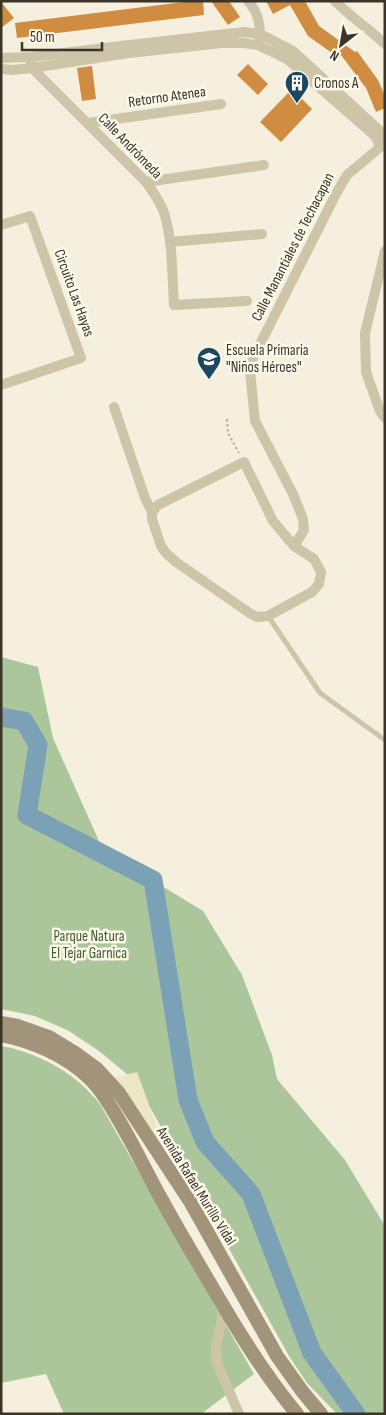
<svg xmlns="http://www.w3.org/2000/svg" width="386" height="1415" font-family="'Sofia Sans Condensed',sans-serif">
<rect width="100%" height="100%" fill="#f5f0de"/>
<path fill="#acc69c" d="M 1,657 L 38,667 L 53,738 L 103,850 L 203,911 L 242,975 L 272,1055 L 277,1079 L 345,1160 L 385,1226 L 385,1414 L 337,1414 L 307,1383 L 289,1356 L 151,1109 L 128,1075 L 99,1051 L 69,1031 L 35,1016 L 1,1009 Z
M 1,1046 C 28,1050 61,1066 81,1084 C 88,1090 94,1097 100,1104 L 254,1374 L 201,1414 L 64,1414 L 46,1374 L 1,1383 Z"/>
<path fill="#eee7c4" d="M 137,1072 L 165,1149 L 160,1150 L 109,1079 Z"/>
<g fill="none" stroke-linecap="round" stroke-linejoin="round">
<path stroke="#7aa1b5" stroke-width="19" d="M 1,717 L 24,721 L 38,745 L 27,815 L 153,880 L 188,1100 L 205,1142 L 251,1194 L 312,1353 L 356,1414"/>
</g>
<path fill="#d08c41" d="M 192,1 L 203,1 L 204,15 L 17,38 L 15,23 Z
M 211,1 L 229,1 L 240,17 L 228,25 Z
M 266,1 L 305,1 L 319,26 L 355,52 L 357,51 L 378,80 L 385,96 L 385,108 L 376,112 L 366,88 L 341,55 L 339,58 L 308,36 L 290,5 L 273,14 Z
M 1,2 L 14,18 L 1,28 Z
M 248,64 L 268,84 L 258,95 L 237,75 Z
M 92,66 L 96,99 L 82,101 L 77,68 Z
M 292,89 L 312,109 L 281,142 L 260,122 Z"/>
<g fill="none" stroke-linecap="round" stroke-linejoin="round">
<path stroke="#baaf92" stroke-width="2" stroke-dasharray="2.5 2.5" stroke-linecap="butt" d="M 227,419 L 228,433 L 239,453"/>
<path stroke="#cec5a8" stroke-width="5" d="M 268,616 L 320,693 L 385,740"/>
<path stroke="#cec5a8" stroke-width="10" d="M 248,1 C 257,11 262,26 259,39
M 335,1 C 351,17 369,29 385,44
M 1,58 L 31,57 L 129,45 L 244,32 L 260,34 L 293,51 L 380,131 L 385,137
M 31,63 L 32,68 L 146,182 C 153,192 162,204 165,216 C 173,244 172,276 174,305 L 247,301
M 1,69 L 13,70 L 32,68 L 129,53 L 222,43 L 243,43 L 258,45 L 287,59 L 375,136 L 380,146
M 88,123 L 221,104
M 146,182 L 264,165
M 1,225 L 30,216 L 81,358 L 1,385
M 170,242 L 262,234
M 385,251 L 365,333 L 366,372 L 380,411 L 385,418
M 114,407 L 145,498 L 152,512 L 152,519 L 161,546 L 166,553 L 176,562 L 251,614 L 257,617 L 268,616 L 312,592 L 319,584 L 321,572 L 314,559 L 294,546 L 273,521 L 244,462 L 158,505 L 152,512
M 294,546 L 304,530 L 303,519 L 293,494 L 255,421 L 250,371 L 252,360 L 337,192 L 347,175 L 385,143
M 224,1309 L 216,1348 L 217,1363 L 239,1414"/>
<path stroke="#a29479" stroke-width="14" d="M 1,1023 L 18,1026 L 49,1037 L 75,1053 L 97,1069 L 119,1093 L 191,1203 L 277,1356 L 302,1391 L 321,1414
M 1,1035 C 33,1041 66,1056 89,1078 C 99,1087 107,1100 114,1112 C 132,1141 146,1172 163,1202 C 175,1224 188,1246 201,1268 C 230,1318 260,1369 297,1414"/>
</g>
<defs>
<symbol id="building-pin" viewBox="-11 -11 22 30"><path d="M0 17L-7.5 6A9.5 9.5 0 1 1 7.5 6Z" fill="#1a4860" stroke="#fcf9eb"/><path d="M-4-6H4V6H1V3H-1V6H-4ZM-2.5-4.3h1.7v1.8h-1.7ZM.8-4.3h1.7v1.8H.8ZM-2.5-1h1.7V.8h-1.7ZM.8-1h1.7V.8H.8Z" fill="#fff"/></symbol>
<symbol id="school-pin" viewBox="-11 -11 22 30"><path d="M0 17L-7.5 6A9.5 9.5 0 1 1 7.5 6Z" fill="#1a4860" stroke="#fcf9eb"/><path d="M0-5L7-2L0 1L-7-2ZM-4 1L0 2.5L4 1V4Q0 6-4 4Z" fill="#fff"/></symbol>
</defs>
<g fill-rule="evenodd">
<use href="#building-pin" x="283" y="69" width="28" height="38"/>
<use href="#school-pin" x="195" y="345" width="28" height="38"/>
</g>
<g text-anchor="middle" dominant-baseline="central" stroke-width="5" stroke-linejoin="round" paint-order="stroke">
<g font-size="15" fill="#3b3429" stroke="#fcf9eb" text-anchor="start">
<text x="314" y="83">Cronos A</text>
<text x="226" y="350">Escuela Primaria<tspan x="226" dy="17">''Niños Héroes''</tspan></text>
</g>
<g font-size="15" fill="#3b3429" stroke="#fcf9eb">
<text transform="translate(167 97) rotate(-8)">Retorno Atenea</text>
<text transform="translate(130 146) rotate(46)">Calle Andrómeda</text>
<text transform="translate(293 247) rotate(-63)">Calle Manantiales de Techacapan</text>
<text transform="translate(74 293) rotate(70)">Circuito Las Hayas</text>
<text transform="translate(196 1186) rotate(58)">Avenida Rafael Murillo Vidal</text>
</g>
<g font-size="15" fill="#3b5b2a" stroke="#fcf9eb">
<text x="89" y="936">Parque Natura<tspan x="89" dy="17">El Tejar Garnica</tspan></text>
</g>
</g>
<rect width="386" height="1415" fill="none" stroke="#3b3429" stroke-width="5"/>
<g transform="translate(341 45) rotate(211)" stroke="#fcf9eb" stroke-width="4" paint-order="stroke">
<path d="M0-4L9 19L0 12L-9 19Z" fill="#3b3429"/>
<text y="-8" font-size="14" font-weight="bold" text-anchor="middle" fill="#3b3429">N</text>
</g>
<path d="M22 42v8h80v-8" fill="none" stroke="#3b3429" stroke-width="2.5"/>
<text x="30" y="42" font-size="15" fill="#3b3429" stroke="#fcf9eb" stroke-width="4" paint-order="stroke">50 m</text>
</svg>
